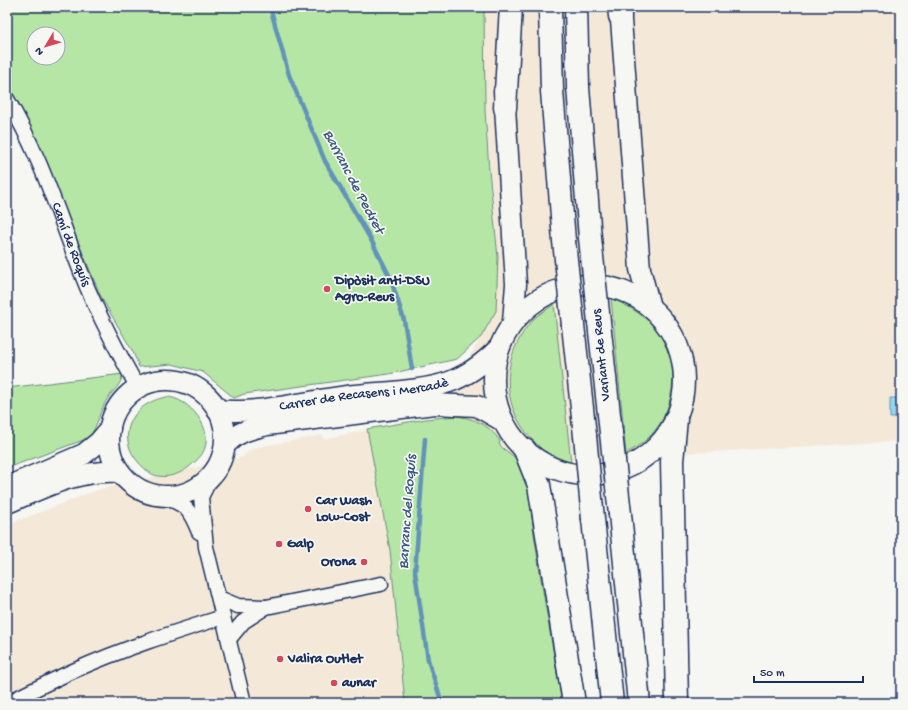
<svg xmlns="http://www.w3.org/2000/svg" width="908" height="710" font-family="'Gochi Hand',sans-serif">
<rect width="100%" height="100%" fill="#f6f6f2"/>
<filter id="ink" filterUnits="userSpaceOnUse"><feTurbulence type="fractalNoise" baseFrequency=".025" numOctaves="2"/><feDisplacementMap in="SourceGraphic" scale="8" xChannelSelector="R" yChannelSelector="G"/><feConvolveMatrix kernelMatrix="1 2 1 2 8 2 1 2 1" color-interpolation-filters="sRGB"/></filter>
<g filter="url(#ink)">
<path fill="#f4e9d9" d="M 484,7 L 901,7 L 901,441 L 519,463 L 390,550 L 405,703 L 7,703 L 7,525 L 97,490 L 243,457 L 248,451 L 258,447 L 323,435 L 323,439 L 366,430 L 431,424 L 496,311 L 498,257 L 485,110 Z"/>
<path fill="#b6e6a5" stroke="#688a82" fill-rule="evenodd" d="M 7,7 L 484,7 L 485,110 L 489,170 L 498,257 L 496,311 L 481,337 L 457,359 L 389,374 L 244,394 L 234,398 L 203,372 L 172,364 L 139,367 L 133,352 L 101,297 L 41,152 L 23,112 L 7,84 ZM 34,34 L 58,34 L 58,58 L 34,58 Z
M 611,298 C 626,305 639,312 652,324 C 683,354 678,412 646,440 C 640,445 633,449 626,454 Z
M 554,304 L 571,463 C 562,459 551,455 543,450 C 502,416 497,364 530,323 C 536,315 547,310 554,304 Z
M 123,374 C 121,385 114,390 108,398 C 99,411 98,426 89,438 L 7,468 L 7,388 Z
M 166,397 C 189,397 217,431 202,454 C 199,459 193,463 189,467 C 180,474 169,478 158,476 C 152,475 147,471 143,467 C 113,439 130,404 166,397 Z
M 456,416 C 476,419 488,424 500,441 L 499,444 C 505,452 514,454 519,463 C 532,484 530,511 534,534 C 542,590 553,647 562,703 L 405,703 L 390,550 L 367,429 L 426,419 Z"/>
<path fill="#92d6f4" stroke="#6293b8" d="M 890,398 L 900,398 L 900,418 L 890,418 Z"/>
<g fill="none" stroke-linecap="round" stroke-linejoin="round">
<path stroke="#6293b8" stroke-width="4.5" d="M 270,7 L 289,75 L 325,161 L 370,238 L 390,277 L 404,320 L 412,369
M 425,439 L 415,572 L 428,660 L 442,703"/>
<defs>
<g id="street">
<path id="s1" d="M 7,99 C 43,159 61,224 87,287 C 102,322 120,356 138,388"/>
<path d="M 211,477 L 201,497 L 206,547 L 244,703"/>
<path d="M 161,496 C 187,505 189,508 199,532"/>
<path d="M 219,598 L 238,606 L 266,607 L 381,584"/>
<path d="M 229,639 L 243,622 L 266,607"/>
<path d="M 7,703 C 29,692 51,681 73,671 C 122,649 172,633 223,617"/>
</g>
<g id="secondary">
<path d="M 620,7 L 640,269 L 650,307"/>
<path d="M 504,91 L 516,284 L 513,322"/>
<circle cx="589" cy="380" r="95"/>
<circle cx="167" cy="438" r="58"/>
<path id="s2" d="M 217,410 C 254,415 308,401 347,396 C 378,392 420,392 449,382 C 469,375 484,363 499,348"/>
<path d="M 227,443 C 238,431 252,429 267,425 L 434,404 L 477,406 L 503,421"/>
<path d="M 7,487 L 84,454 L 99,442 L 110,429"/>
<path d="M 7,503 C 43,488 79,469 119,472"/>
</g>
<path id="highway" d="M 550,7 L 552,91 L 564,241
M 576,7 L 578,87 L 590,238
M 619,7 L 620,16
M 505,108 L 511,7
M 599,322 L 611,433
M 573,325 L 585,436
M 676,419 L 672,461 L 677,703
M 525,450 L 539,485 L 574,703
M 620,514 L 639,703
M 593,519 L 612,703"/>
</defs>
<use href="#street" stroke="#1b2f5e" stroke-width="17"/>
<use href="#secondary" stroke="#1b2f5e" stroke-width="23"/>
<use href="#highway" stroke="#1b2f5e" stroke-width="25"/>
<use href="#street" stroke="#f6f6f2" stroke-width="14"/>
<use href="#secondary" stroke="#f6f6f2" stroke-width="20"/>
<use href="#highway" stroke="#f6f6f2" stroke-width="22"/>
<defs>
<path id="highway-bridge" d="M 590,238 L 599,322
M 564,241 L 573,325
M 611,433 L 620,514
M 585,436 L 593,519"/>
</defs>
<use href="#highway-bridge" stroke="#1b2f5e" stroke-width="25" stroke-linecap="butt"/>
<use href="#highway-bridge" stroke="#f6f6f2" stroke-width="22"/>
</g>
</g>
<g fill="#d1495b" stroke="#f6f6f2" stroke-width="1.5">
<circle cx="327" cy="289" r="4"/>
<circle cx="308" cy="509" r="4"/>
<circle cx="279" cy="544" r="4"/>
<circle cx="364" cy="562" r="4"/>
<circle cx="280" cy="659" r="4"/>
<circle cx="334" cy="683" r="4"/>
</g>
<g text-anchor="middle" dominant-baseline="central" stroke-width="3.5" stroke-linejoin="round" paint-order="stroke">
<g font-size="14" fill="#1b2f5e" stroke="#f6f6f2">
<text stroke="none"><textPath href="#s1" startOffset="159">Camí de Roquís</textPath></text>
<text transform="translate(602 355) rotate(-96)">Variant de Reus</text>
<text stroke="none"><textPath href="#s2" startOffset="148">Carrer de Recasens i Mercadè</textPath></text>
</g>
<g font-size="14" font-weight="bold" fill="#1b2f5e" stroke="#f6f6f2" text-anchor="start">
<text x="335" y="281">Dipòsit anti-DSU<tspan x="335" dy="16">Agro-Reus</tspan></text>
<text x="316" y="501">Car Wash<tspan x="316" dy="16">Low-Cost</tspan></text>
<text x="287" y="544">Galp</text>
<text x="356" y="562" text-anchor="end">Orona</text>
<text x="288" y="659">Valira Outlet</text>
<text x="342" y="683">aunar</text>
</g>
<g font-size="15" font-style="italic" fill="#395984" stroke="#f6f6f2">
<text transform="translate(353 182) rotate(62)">Barranc de Pedret</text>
<text transform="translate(408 512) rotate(-86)">Barranc del Roquís</text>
</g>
</g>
<rect width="908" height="710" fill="none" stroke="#f6f6f2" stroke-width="24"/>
<rect x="12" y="12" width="884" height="686" fill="none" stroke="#1b2f5e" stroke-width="1.5" filter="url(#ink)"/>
<g transform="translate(46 46) rotate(232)"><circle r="19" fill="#f6f6f2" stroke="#9ea6b7"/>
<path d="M0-3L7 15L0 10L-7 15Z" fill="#d1495b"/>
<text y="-6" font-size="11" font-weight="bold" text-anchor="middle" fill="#1b2f5e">N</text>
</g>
<path d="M754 676v6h109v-6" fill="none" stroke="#1b2f5e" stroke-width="2"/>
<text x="760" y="676" font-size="12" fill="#1b2f5e" stroke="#f6f6f2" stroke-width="3" paint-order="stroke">50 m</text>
</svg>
